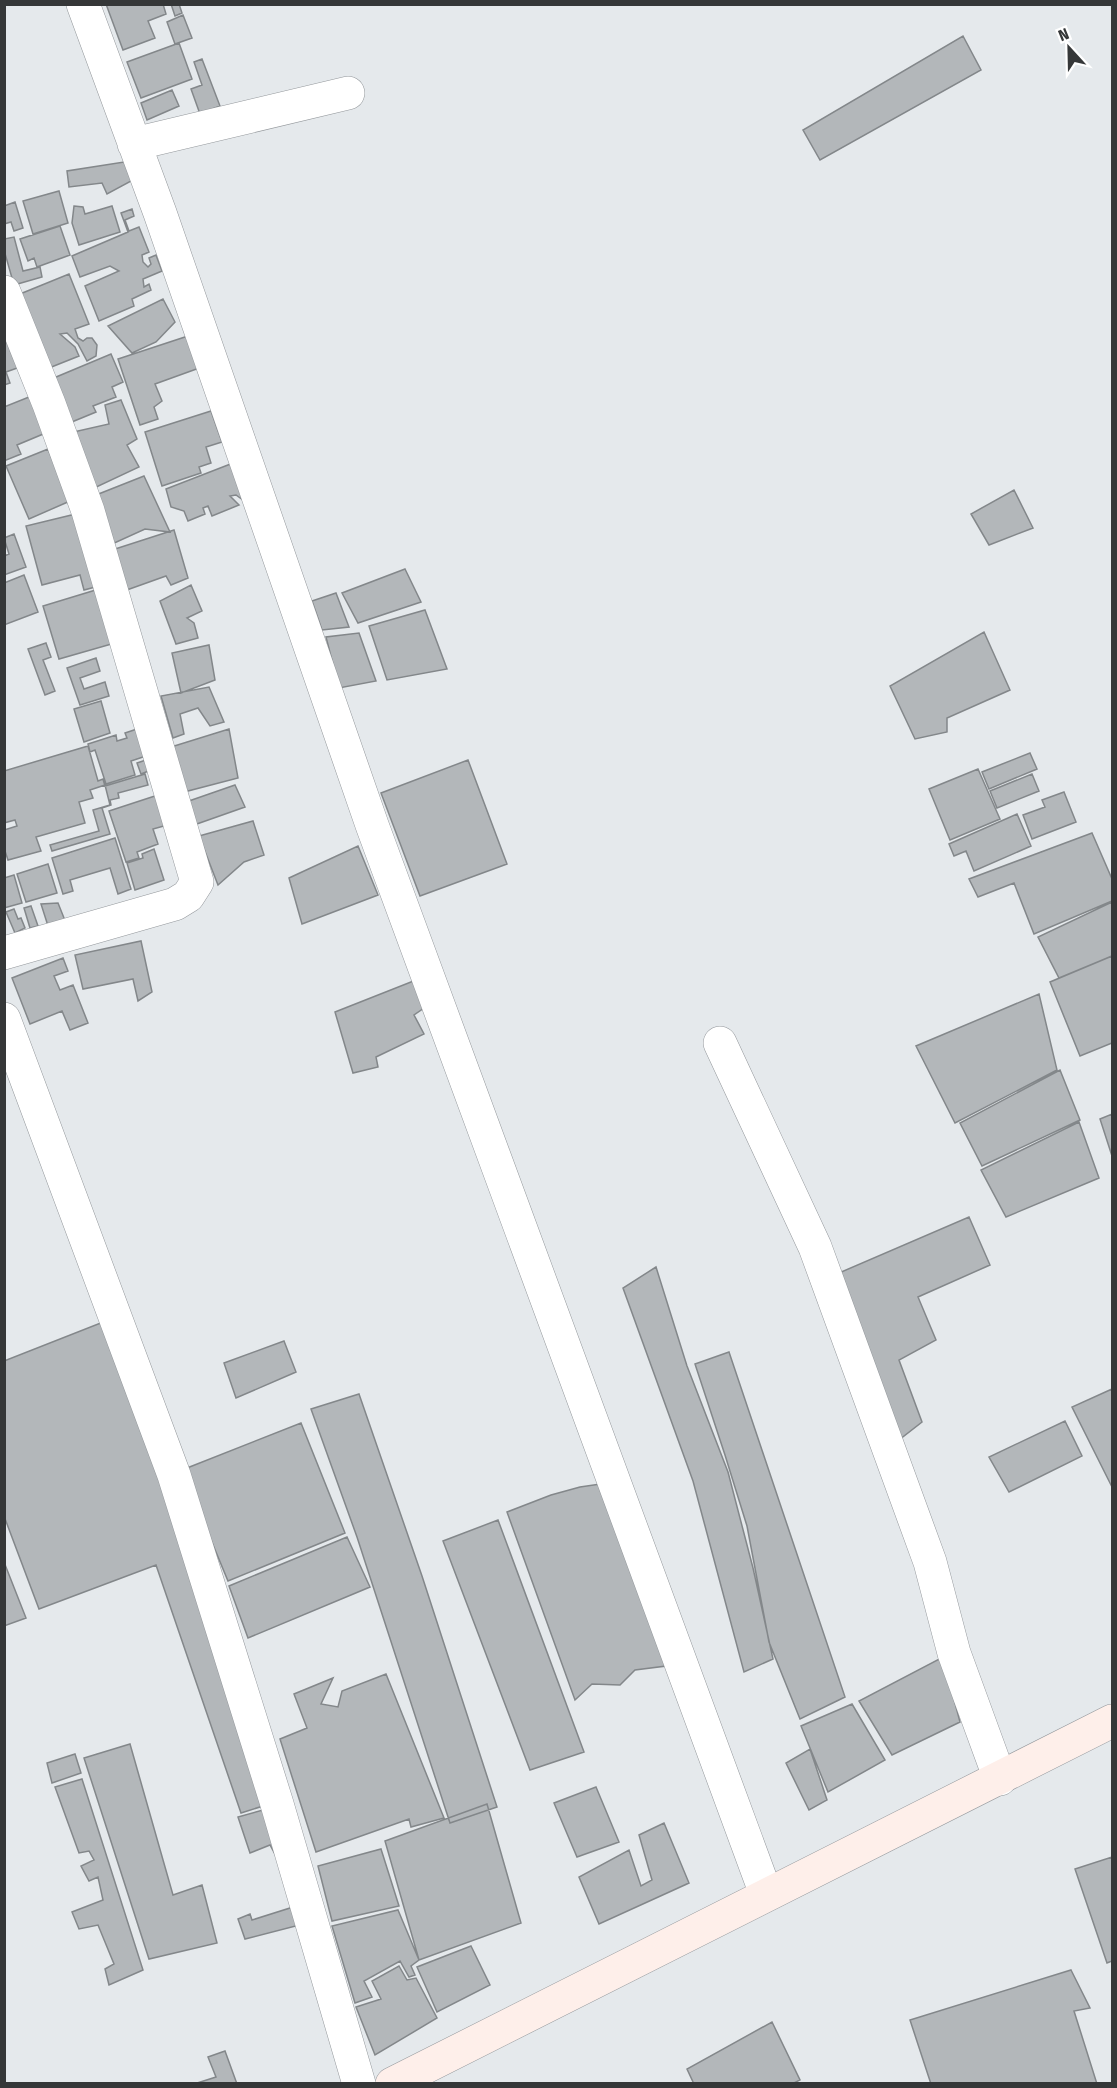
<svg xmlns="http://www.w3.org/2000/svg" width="1117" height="2088" font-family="'Fira Sans Condensed',sans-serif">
<rect width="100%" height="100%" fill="#e5e9ec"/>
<path fill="#b3b7ba" stroke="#83878a" stroke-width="1.5" d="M 106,4 L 163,4 L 166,14 L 148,21 L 155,38 L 123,50 Z
M 171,4 L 179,4 L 182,13 L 175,16 Z
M 183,15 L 192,38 L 175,44 L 167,22 Z
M 963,36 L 981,70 L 820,160 L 803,130 Z
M 179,43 L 192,79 L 141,98 L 127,62 Z
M 202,59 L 220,106 L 200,114 L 191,89 L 202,85 L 194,62 Z
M 172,90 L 179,106 L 147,120 L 141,103 Z
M 124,162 L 133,180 L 107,194 L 102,183 L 69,187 L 67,171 Z
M 59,191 L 68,223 L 33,234 L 23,201 Z
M 15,202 L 23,228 L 14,231 L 11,222 L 4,224 L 4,206 Z
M 74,206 L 83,207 L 85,214 L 112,206 L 120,232 L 79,245 L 72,223 Z
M 132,209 L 134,216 L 125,220 L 129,231 L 139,227 L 149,252 L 142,255 L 143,262 L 148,267 L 151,264 L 149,258 L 156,255 L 162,271 L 143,279 L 144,287 L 149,284 L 151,290 L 132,299 L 134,306 L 99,321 L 85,286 L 119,271 L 110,266 L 80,277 L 72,256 L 128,232 L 121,213 Z
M 60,226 L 70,255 L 37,267 L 34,258 L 28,261 L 20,239 Z
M 14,237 L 23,271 L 40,267 L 42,277 L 14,285 L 4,250 L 4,239 Z
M 69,274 L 89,324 L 75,329 L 78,338 L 83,341 L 87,338 L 92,338 L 97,345 L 96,356 L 87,361 L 78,344 L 67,333 L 60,334 L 75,347 L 79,356 L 49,368 L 20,294 Z
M 163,299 L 175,322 L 156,342 L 132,353 L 108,326 Z
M 4,324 L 20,367 L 6,372 L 10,383 L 4,385 Z
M 191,335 L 202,367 L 155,384 L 162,401 L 154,407 L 158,419 L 140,425 L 118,359 Z
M 111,354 L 123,382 L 112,387 L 116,397 L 93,406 L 96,412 L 67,424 L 49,380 Z
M 34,395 L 48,432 L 17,445 L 21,454 L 4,461 L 4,407 Z
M 121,400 L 137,439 L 127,445 L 139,467 L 90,490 L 69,433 L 109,424 L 105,405 Z
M 211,411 L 222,442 L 206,447 L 211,463 L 199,467 L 201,473 L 162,486 L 145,432 Z
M 48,449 L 70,501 L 29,519 L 6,466 Z
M 233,463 L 247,503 L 236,495 L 230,496 L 239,505 L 212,516 L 208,506 L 203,508 L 205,514 L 188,521 L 184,511 L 171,507 L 166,489 Z
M 144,476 L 170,532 L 145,529 L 110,545 L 91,497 Z
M 1014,490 L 1033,528 L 989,545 L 971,514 Z
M 84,512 L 103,585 L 84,590 L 80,575 L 42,585 L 26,526 Z
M 174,530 L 188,578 L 171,585 L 166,576 L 124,591 L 112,550 Z
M 14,534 L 26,567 L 4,575 L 4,556 L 9,554 L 4,538 Z
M 405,569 L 421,602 L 358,623 L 342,593 Z
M 24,575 L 38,612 L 4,625 L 4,583 Z
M 191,585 L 202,611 L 187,618 L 194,623 L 198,638 L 176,644 L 160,601 Z
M 99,589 L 115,643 L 59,659 L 43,606 Z
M 336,593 L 349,627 L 322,630 L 312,601 Z
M 425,610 L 447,669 L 387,680 L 369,626 Z
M 984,632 L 1010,690 L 947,718 L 947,732 L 915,739 L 890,686 Z
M 359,633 L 376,681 L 339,688 L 326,637 Z
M 46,643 L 51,657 L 43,660 L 55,691 L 45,695 L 28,649 Z
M 209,645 L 215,680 L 181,693 L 172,653 Z
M 96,658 L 100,671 L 80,678 L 84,689 L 105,682 L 109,696 L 80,705 L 67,668 Z
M 209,687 L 224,722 L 210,726 L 198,708 L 180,714 L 184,734 L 173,738 L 161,696 Z
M 101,701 L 110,733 L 84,742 L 74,709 Z
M 143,727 L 152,754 L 131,761 L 135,775 L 106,784 L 95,750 L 90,752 L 88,744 L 116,735 L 117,741 L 127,738 L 125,733 Z
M 229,729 L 238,778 L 184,792 L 171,747 Z
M 88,746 L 98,781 L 103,779 L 105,786 L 145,774 L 148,785 L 118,793 L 119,798 L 110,800 L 111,805 L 102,808 L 110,834 L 52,851 L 50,845 L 99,831 L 93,810 L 110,805 L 105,785 L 90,790 L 93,798 L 79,802 L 85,823 L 36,837 L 41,851 L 8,860 L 4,848 L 4,830 L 17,826 L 15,820 L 4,823 L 4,771 Z
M 1030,753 L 1037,769 L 989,789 L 982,772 Z
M 152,758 L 156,768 L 141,774 L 137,763 Z
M 468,760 L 507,864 L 420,896 L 381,793 Z
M 978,769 L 1000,819 L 950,840 L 929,789 Z
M 1032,774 L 1039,791 L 997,808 L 990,791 Z
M 235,785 L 245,807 L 194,825 L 186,802 Z
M 1064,792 L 1076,822 L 1032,839 L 1023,815 L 1045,807 L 1042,800 Z
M 161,794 L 171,824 L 153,829 L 158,844 L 137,852 L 139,858 L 126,862 L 109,811 Z
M 1017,814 L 1031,846 L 974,871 L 966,851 L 954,856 L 949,844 Z
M 253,821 L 264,855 L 244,862 L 218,885 L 199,836 Z
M 1092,833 L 1112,879 L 1112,901 L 1034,934 L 1014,883 L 978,897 L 969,879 Z
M 115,838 L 131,889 L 118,894 L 110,868 L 70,880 L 73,891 L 63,894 L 52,858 Z
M 358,846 L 378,895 L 302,924 L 289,878 Z
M 154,849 L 164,880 L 135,890 L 127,863 L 143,858 L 142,854 Z
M 48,864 L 57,893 L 26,902 L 17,874 Z
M 14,875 L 22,903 L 4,908 L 4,878 Z
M 1112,902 L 1112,956 L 1059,978 L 1038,937 Z
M 58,903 L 66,923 L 49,929 L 41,904 Z
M 31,906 L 38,926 L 30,928 L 24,908 Z
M 14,909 L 18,919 L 21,918 L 25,928 L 15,933 L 6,912 Z
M 141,941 L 152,992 L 138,1001 L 133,979 L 83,989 L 75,955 Z
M 1112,956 L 1112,1043 L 1080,1056 L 1050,982 Z
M 63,958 L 68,971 L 54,976 L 60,990 L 73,985 L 88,1023 L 70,1030 L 62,1011 L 30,1024 L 12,978 Z
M 416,980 L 427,1006 L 414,1015 L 424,1034 L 376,1057 L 378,1067 L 353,1073 L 335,1012 Z
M 1039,994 L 1057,1070 L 955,1123 L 916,1046 Z
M 1060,1070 L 1080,1120 L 982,1166 L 960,1123 Z
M 1112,1114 L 1112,1156 L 1100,1119 Z
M 1079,1122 L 1099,1178 L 1006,1217 L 981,1170 Z
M 969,1217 L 990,1265 L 918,1297 L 936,1340 L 899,1360 L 922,1422 L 895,1443 L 832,1276 Z
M 656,1267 L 687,1366 L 728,1472 L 753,1568 L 773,1659 L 744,1672 L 693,1481 L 623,1288 Z
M 121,1315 L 282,1800 L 241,1813 L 156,1565 L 39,1609 L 4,1516 L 4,1361 Z
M 284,1341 L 296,1372 L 236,1398 L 224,1363 Z
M 729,1352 L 845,1697 L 800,1719 L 769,1642 L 747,1526 L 725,1455 L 695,1364 Z
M 1112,1389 L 1112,1487 L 1072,1407 Z
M 359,1394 L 422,1576 L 497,1807 L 450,1823 L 357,1537 L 311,1409 Z
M 1065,1421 L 1082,1456 L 1009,1492 L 989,1457 Z
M 301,1423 L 345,1533 L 228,1581 L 182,1470 Z
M 607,1483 L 666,1666 L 635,1670 L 620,1685 L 592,1684 L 575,1700 L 507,1512 L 551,1495 L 580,1487 Z
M 498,1520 L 584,1752 L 530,1770 L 443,1541 Z
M 347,1537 L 370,1587 L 248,1638 L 229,1586 Z
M 4,1562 L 26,1618 L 4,1626 Z
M 943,1657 L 960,1722 L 892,1755 L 859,1701 Z
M 386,1674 L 444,1818 L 411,1827 L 409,1819 L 316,1852 L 280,1739 L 307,1728 L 294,1694 L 333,1678 L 321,1704 L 338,1707 L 342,1691 Z
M 852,1704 L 885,1760 L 828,1792 L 801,1726 Z
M 130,1744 L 173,1895 L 202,1885 L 217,1943 L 149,1959 L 84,1758 Z
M 810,1749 L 827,1800 L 809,1810 L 786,1763 Z
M 75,1754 L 81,1773 L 52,1783 L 47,1763 Z
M 82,1779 L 143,1970 L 109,1985 L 105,1969 L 114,1964 L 98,1925 L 79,1929 L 72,1912 L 103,1900 L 98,1877 L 89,1881 L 81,1866 L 94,1860 L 89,1851 L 79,1853 L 55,1787 Z
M 596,1787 L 619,1842 L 577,1857 L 554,1803 Z
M 487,1804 L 521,1923 L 419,1960 L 385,1841 Z
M 281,1805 L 275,1854 L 270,1845 L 250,1853 L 238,1817 Z
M 664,1823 L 689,1883 L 599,1924 L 579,1877 L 629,1850 L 641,1886 L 652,1880 L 639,1835 Z
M 381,1849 L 399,1906 L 332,1921 L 318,1866 Z
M 1112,1857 L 1112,1961 L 1107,1963 L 1075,1869 Z
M 309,1902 L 315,1921 L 245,1939 L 238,1919 L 250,1914 L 252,1920 Z
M 398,1910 L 419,1960 L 411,1966 L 415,1975 L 409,1977 L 400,1961 L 364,1981 L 372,1997 L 355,2003 L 332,1926 Z
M 471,1946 L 490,1985 L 437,2012 L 417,1967 Z
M 399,1966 L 407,1980 L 416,1978 L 437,2018 L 375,2055 L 356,2007 L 381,1999 L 372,1981 Z
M 1071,1970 L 1090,2008 L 1074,2011 L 1097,2084 L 931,2084 L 910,2020 Z
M 772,2022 L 800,2080 L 792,2084 L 694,2084 L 687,2069 Z
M 225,2051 L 237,2084 L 194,2084 L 216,2077 L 208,2057 Z"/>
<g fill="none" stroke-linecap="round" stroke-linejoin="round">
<defs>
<path id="street" d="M 83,4 L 160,213 L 372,825 L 766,1894
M 134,144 L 348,93
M 4,292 L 49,404 L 88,511 L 197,882 L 188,896 L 175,904 L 4,953
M 4,1019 L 174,1475 L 277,1804 L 359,2084
M 720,1043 L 815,1247 L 930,1562 L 954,1653 L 1000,1779"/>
<path id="secondary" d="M 392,2084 L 1112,1721"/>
</defs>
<use href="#street" stroke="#94989c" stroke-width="34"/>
<use href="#secondary" stroke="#94989c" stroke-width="34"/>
<use href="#street" stroke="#fff" stroke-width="33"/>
<use href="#secondary" stroke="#feefea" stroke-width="33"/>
</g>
<rect width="1117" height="2088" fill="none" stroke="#353738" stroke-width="12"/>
<g transform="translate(1069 48) rotate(338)" stroke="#ffffff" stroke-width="4.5" paint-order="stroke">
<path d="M0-4.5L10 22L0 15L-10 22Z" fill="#353738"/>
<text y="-9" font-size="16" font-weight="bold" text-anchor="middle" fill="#353738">N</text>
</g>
</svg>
